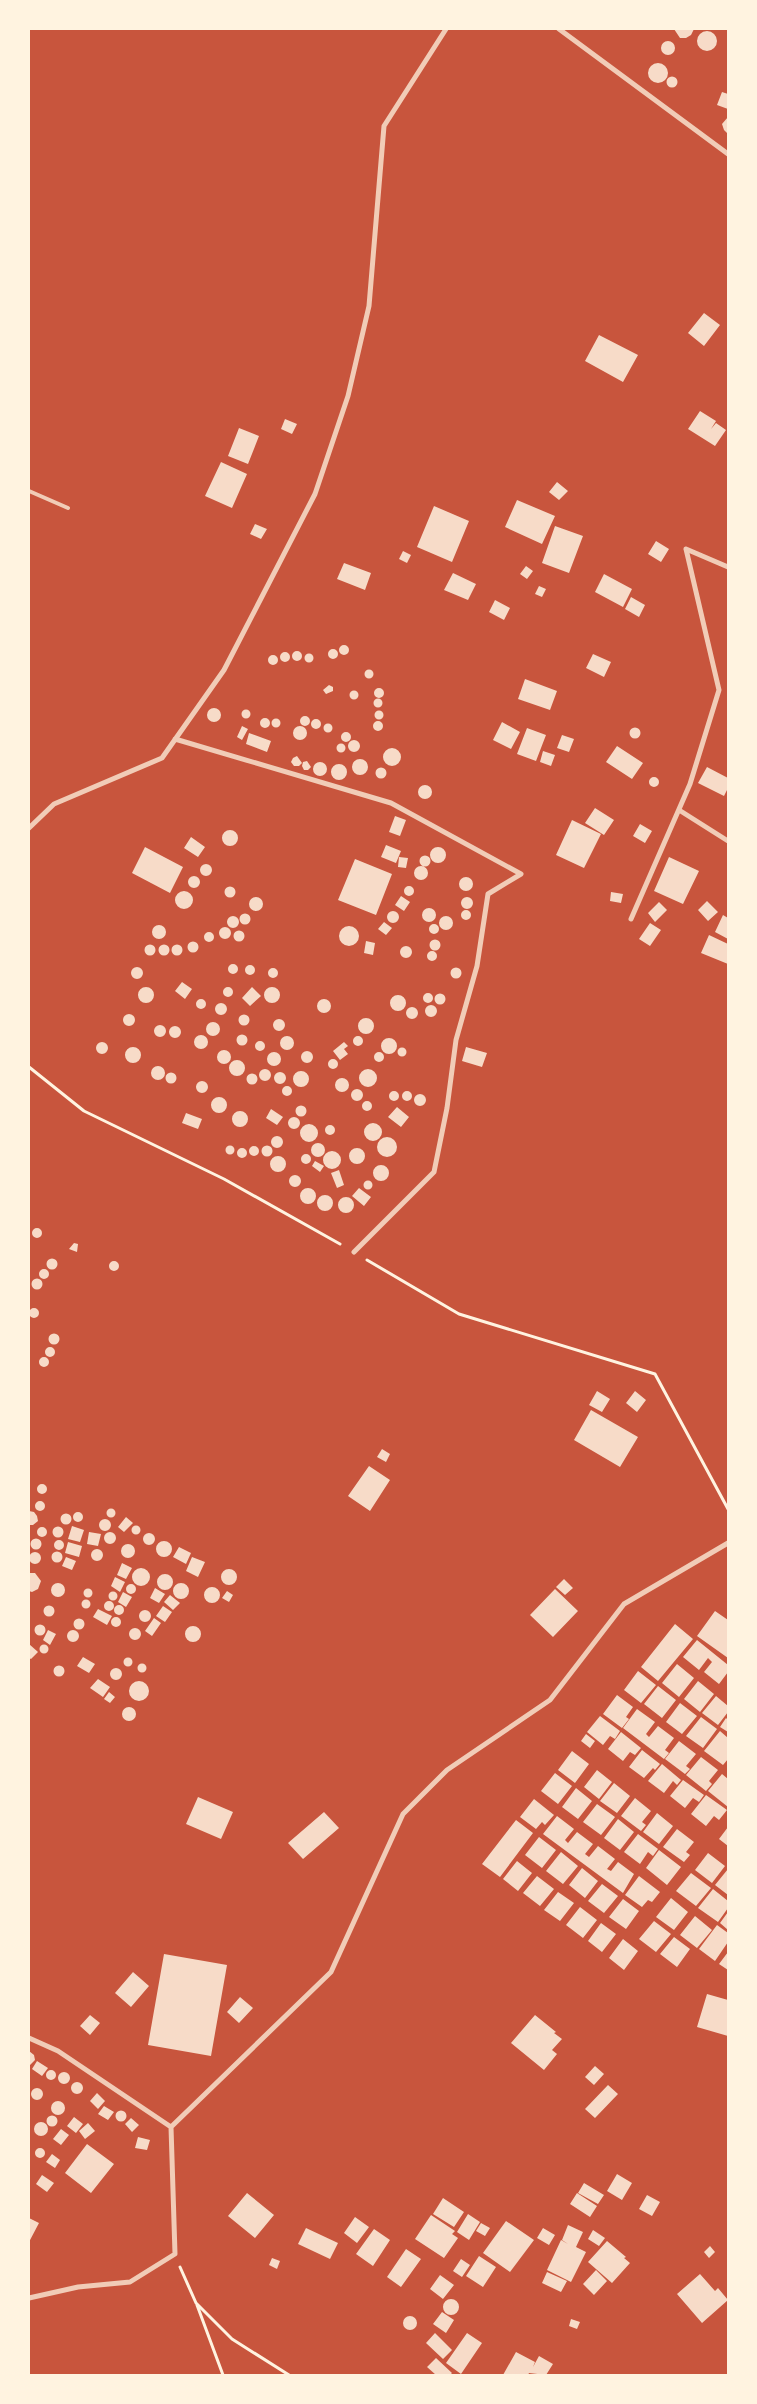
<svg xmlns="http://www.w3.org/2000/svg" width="757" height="2404" font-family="'Times New Roman',serif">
<rect width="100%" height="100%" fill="#c8553d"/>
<path fill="#f7dbc8" d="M 674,29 L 694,29 L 691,35 L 686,38 L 680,38 Z
M697 41a10 10 0 1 1 20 0a10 10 0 1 1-20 0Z
M661 48a7 7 0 1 1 14 0a7 7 0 1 1-14 0Z
M648 73a10 10 0 1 1 20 0a10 10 0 1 1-20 0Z
M666.5 82a5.5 5.5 0 1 1 11 0a5.5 5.5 0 1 1-11 0Z
M 722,92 L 728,94 L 728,109 L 717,105 Z
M 728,117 L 728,134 L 724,130 L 722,124 Z
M 704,313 L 720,325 L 704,346 L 688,333 Z
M 599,335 L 638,355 L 623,382 L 585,361 Z
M 700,411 L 716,421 L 711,429 L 716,423 L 726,430 L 715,446 L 688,429 Z
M 285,419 L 297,424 L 292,434 L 281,429 Z
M 239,428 L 259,436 L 248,464 L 228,456 Z
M 221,462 L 247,474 L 232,508 L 205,496 Z
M 557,482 L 568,491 L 559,500 L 549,492 Z
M 517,500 L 555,516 L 542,544 L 505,527 Z
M 434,506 L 469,521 L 452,562 L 417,547 Z
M 255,524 L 267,529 L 261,539 L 250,534 Z
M 555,526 L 583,536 L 569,573 L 542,563 Z
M 656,541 L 669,549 L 661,562 L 648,554 Z
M 403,551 L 411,555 L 407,563 L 399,559 Z
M 344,563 L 371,573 L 365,590 L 337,579 Z
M 526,566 L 533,571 L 527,579 L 520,574 Z
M 453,573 L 476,584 L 468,600 L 444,590 Z
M 604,574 L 632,589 L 623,607 L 595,592 Z
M 539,586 L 546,589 L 542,597 L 535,594 Z
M 631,597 L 645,605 L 639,617 L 625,609 Z
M 495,600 L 510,608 L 504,620 L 489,612 Z
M339 650a5 5 0 1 1 10 0a5 5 0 1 1-10 0Z
M328 654a5 5 0 1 1 10 0a5 5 0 1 1-10 0Z
M292 656a5 5 0 1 1 10 0a5 5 0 1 1-10 0Z
M280 657a5 5 0 1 1 10 0a5 5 0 1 1-10 0Z
M304.5 658a4.5 4.5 0 1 1 9 0a4.5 4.5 0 1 1-9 0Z
M 593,654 L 611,662 L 604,677 L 586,668 Z
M268 660a5 5 0 1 1 10 0a5 5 0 1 1-10 0Z
M364.5 674a4.5 4.5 0 1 1 9 0a4.5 4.5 0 1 1-9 0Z
M 525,679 L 557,691 L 550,710 L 518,699 Z
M 329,685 L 333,687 L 333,691 L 326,694 L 323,690 Z
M374 693a5 5 0 1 1 10 0a5 5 0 1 1-10 0Z
M349.5 695a4.5 4.5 0 1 1 9 0a4.5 4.5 0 1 1-9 0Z
M373.5 703a4.5 4.5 0 1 1 9 0a4.5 4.5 0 1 1-9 0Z
M207 715a7 7 0 1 1 14 0a7 7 0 1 1-14 0Z
M241.5 714a4.5 4.5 0 1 1 9 0a4.5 4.5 0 1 1-9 0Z
M374.5 715a4.5 4.5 0 1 1 9 0a4.5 4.5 0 1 1-9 0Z
M300 721a5 5 0 1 1 10 0a5 5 0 1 1-10 0Z
M260 723a5 5 0 1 1 10 0a5 5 0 1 1-10 0Z
M271.5 723a4.5 4.5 0 1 1 9 0a4.5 4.5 0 1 1-9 0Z
M311 724a5 5 0 1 1 10 0a5 5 0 1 1-10 0Z
M373 726a5 5 0 1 1 10 0a5 5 0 1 1-10 0Z
M 502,722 L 520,732 L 511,749 L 493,740 Z
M323.5 728a4.5 4.5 0 1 1 9 0a4.5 4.5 0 1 1-9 0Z
M293 733a7 7 0 1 1 14 0a7 7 0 1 1-14 0Z
M 242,726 L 248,729 L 242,740 L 237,737 Z
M629.5 733a5.5 5.5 0 1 1 11 0a5.5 5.5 0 1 1-11 0Z
M 527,728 L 546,735 L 536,761 L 517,754 Z
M341 737a5 5 0 1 1 10 0a5 5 0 1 1-10 0Z
M 249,733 L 271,741 L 267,752 L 246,744 Z
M 562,735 L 574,739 L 569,752 L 557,748 Z
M348 746a6 6 0 1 1 12 0a6 6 0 1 1-12 0Z
M336.5 748a4.5 4.5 0 1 1 9 0a4.5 4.5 0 1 1-9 0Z
M 617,746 L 643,763 L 632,779 L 606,762 Z
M383 757a9 9 0 1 1 18 0a9 9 0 1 1-18 0Z
M 543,751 L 555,755 L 551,766 L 540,762 Z
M 297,756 L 302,763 L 299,766 L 294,766 L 291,762 L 293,758 Z
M352 767a8 8 0 1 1 16 0a8 8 0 1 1-16 0Z
M 307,761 L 311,767 L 308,770 L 304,770 L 302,766 L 303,762 Z
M313 769a7 7 0 1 1 14 0a7 7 0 1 1-14 0Z
M331 772a8 8 0 1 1 16 0a8 8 0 1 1-16 0Z
M 707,767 L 728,778 L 728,788 L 724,796 L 698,783 Z
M375.5 773a5.5 5.5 0 1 1 11 0a5.5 5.5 0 1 1-11 0Z
M649 782a5 5 0 1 1 10 0a5 5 0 1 1-10 0Z
M418 792a7 7 0 1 1 14 0a7 7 0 1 1-14 0Z
M 595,808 L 614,820 L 604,835 L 585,823 Z
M 395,816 L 406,820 L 400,836 L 389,832 Z
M 572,820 L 601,834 L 584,868 L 556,855 Z
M 640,824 L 652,831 L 645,843 L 633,836 Z
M222 838a8 8 0 1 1 16 0a8 8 0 1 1-16 0Z
M 191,837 L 205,847 L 198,857 L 184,848 Z
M 386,845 L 401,851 L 396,863 L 381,857 Z
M 145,847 L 183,867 L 170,893 L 132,873 Z
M430 855a8 8 0 1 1 16 0a8 8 0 1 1-16 0Z
M419.5 861a5.5 5.5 0 1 1 11 0a5.5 5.5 0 1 1-11 0Z
M 399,857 L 408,858 L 406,868 L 398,867 Z
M 669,857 L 699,871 L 683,904 L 654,891 Z
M 355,859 L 392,874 L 376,915 L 338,900 Z
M200 870a6 6 0 1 1 12 0a6 6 0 1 1-12 0Z
M414 873a7 7 0 1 1 14 0a7 7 0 1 1-14 0Z
M188 882a6 6 0 1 1 12 0a6 6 0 1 1-12 0Z
M459 884a7 7 0 1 1 14 0a7 7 0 1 1-14 0Z
M404 891a5 5 0 1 1 10 0a5 5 0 1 1-10 0Z
M224.5 892a5.5 5.5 0 1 1 11 0a5.5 5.5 0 1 1-11 0Z
M175 900a9 9 0 1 1 18 0a9 9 0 1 1-18 0Z
M 611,892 L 623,894 L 621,903 L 610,901 Z
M 401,896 L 410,902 L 404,911 L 395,905 Z
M249 904a7 7 0 1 1 14 0a7 7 0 1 1-14 0Z
M461 903a6 6 0 1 1 12 0a6 6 0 1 1-12 0Z
M 707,901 L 718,912 L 708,921 L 698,910 Z
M 659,902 L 667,910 L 655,922 L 648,913 Z
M422 915a7 7 0 1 1 14 0a7 7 0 1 1-14 0Z
M461 915a5 5 0 1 1 10 0a5 5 0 1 1-10 0Z
M387 917a6 6 0 1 1 12 0a6 6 0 1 1-12 0Z
M239.5 919a5.5 5.5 0 1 1 11 0a5.5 5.5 0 1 1-11 0Z
M 723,915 L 728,918 L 728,939 L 715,932 Z
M227 922a6 6 0 1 1 12 0a6 6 0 1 1-12 0Z
M439 923a7 7 0 1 1 14 0a7 7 0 1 1-14 0Z
M 384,922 L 392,928 L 386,935 L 378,929 Z
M 650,923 L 661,930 L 650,946 L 639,939 Z
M429 929a5 5 0 1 1 10 0a5 5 0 1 1-10 0Z
M152 932a7 7 0 1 1 14 0a7 7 0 1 1-14 0Z
M339 936a10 10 0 1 1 20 0a10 10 0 1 1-20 0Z
M219 933a6 6 0 1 1 12 0a6 6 0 1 1-12 0Z
M233.5 936a5.5 5.5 0 1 1 11 0a5.5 5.5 0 1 1-11 0Z
M204 937a5 5 0 1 1 10 0a5 5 0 1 1-10 0Z
M 709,935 L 728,944 L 728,964 L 701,953 Z
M429.5 945a5.5 5.5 0 1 1 11 0a5.5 5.5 0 1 1-11 0Z
M 366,941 L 375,943 L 373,955 L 364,953 Z
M187.5 947a5.5 5.5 0 1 1 11 0a5.5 5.5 0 1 1-11 0Z
M158.5 950a5.5 5.5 0 1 1 11 0a5.5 5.5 0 1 1-11 0Z
M144.5 950a5.5 5.5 0 1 1 11 0a5.5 5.5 0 1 1-11 0Z
M171.5 950a5.5 5.5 0 1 1 11 0a5.5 5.5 0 1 1-11 0Z
M400 952a6 6 0 1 1 12 0a6 6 0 1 1-12 0Z
M427 956a5 5 0 1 1 10 0a5 5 0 1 1-10 0Z
M228 969a5 5 0 1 1 10 0a5 5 0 1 1-10 0Z
M245 970a5 5 0 1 1 10 0a5 5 0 1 1-10 0Z
M131 973a6 6 0 1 1 12 0a6 6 0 1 1-12 0Z
M450.5 973a5.5 5.5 0 1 1 11 0a5.5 5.5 0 1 1-11 0Z
M268 973a5 5 0 1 1 10 0a5 5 0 1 1-10 0Z
M 182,982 L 192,989 L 185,999 L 175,991 Z
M138 995a8 8 0 1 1 16 0a8 8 0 1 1-16 0Z
M264 995a8 8 0 1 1 16 0a8 8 0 1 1-16 0Z
M 252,987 L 261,996 L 250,1006 L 242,998 Z
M223 992a5 5 0 1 1 10 0a5 5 0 1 1-10 0Z
M423 998a5 5 0 1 1 10 0a5 5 0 1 1-10 0Z
M434.5 999a5.5 5.5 0 1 1 11 0a5.5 5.5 0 1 1-11 0Z
M390 1003a8 8 0 1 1 16 0a8 8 0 1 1-16 0Z
M317 1006a7 7 0 1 1 14 0a7 7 0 1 1-14 0Z
M196 1004a5 5 0 1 1 10 0a5 5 0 1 1-10 0Z
M215 1009a6 6 0 1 1 12 0a6 6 0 1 1-12 0Z
M425 1011a6 6 0 1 1 12 0a6 6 0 1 1-12 0Z
M406 1013a6 6 0 1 1 12 0a6 6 0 1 1-12 0Z
M123 1020a6 6 0 1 1 12 0a6 6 0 1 1-12 0Z
M238.5 1020a5.5 5.5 0 1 1 11 0a5.5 5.5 0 1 1-11 0Z
M358 1026a8 8 0 1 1 16 0a8 8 0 1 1-16 0Z
M273 1025a6 6 0 1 1 12 0a6 6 0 1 1-12 0Z
M206 1029a7 7 0 1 1 14 0a7 7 0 1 1-14 0Z
M154 1031a6 6 0 1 1 12 0a6 6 0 1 1-12 0Z
M169 1032a6 6 0 1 1 12 0a6 6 0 1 1-12 0Z
M236.5 1040a5.5 5.5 0 1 1 11 0a5.5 5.5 0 1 1-11 0Z
M194 1042a7 7 0 1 1 14 0a7 7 0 1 1-14 0Z
M280 1043a7 7 0 1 1 14 0a7 7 0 1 1-14 0Z
M353 1041a5 5 0 1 1 10 0a5 5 0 1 1-10 0Z
M381 1046a8 8 0 1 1 16 0a8 8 0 1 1-16 0Z
M255 1046a5 5 0 1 1 10 0a5 5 0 1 1-10 0Z
M96 1048a6 6 0 1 1 12 0a6 6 0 1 1-12 0Z
M 344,1042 L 348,1046 L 344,1049 L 348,1054 L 340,1060 L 333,1051 Z
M 466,1047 L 487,1053 L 482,1067 L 462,1061 Z
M125 1055a8 8 0 1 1 16 0a8 8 0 1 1-16 0Z
M397.5 1052a4.5 4.5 0 1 1 9 0a4.5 4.5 0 1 1-9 0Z
M217 1057a7 7 0 1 1 14 0a7 7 0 1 1-14 0Z
M301 1057a6 6 0 1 1 12 0a6 6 0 1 1-12 0Z
M374 1057a5 5 0 1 1 10 0a5 5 0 1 1-10 0Z
M267 1059a7 7 0 1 1 14 0a7 7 0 1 1-14 0Z
M328 1064a5 5 0 1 1 10 0a5 5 0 1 1-10 0Z
M229 1068a8 8 0 1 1 16 0a8 8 0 1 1-16 0Z
M151 1073a7 7 0 1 1 14 0a7 7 0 1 1-14 0Z
M259 1075a6 6 0 1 1 12 0a6 6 0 1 1-12 0Z
M359 1078a9 9 0 1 1 18 0a9 9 0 1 1-18 0Z
M293 1079a8 8 0 1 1 16 0a8 8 0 1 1-16 0Z
M274 1078a6 6 0 1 1 12 0a6 6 0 1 1-12 0Z
M165.5 1078a5.5 5.5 0 1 1 11 0a5.5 5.5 0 1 1-11 0Z
M246.5 1079a5.5 5.5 0 1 1 11 0a5.5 5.5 0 1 1-11 0Z
M335 1085a7 7 0 1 1 14 0a7 7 0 1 1-14 0Z
M196 1087a6 6 0 1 1 12 0a6 6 0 1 1-12 0Z
M282 1091a5 5 0 1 1 10 0a5 5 0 1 1-10 0Z
M351 1095a6 6 0 1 1 12 0a6 6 0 1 1-12 0Z
M402 1096a5 5 0 1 1 10 0a5 5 0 1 1-10 0Z
M389 1096a5 5 0 1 1 10 0a5 5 0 1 1-10 0Z
M414 1100a6 6 0 1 1 12 0a6 6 0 1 1-12 0Z
M211 1105a8 8 0 1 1 16 0a8 8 0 1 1-16 0Z
M362 1106a5 5 0 1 1 10 0a5 5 0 1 1-10 0Z
M295.5 1111a5.5 5.5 0 1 1 11 0a5.5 5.5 0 1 1-11 0Z
M 397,1107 L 409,1117 L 401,1127 L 388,1117 Z
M 271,1109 L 283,1117 L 277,1125 L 266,1118 Z
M232 1119a8 8 0 1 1 16 0a8 8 0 1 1-16 0Z
M 186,1113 L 202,1119 L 198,1129 L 182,1123 Z
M288 1123a6 6 0 1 1 12 0a6 6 0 1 1-12 0Z
M364 1132a9 9 0 1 1 18 0a9 9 0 1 1-18 0Z
M300 1133a9 9 0 1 1 18 0a9 9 0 1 1-18 0Z
M325 1130a5 5 0 1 1 10 0a5 5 0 1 1-10 0Z
M271 1142a6 6 0 1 1 12 0a6 6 0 1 1-12 0Z
M377 1147a10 10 0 1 1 20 0a10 10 0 1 1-20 0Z
M311 1150a7 7 0 1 1 14 0a7 7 0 1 1-14 0Z
M225.5 1150a4.5 4.5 0 1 1 9 0a4.5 4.5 0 1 1-9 0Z
M261.5 1151a5.5 5.5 0 1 1 11 0a5.5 5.5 0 1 1-11 0Z
M249 1151a5 5 0 1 1 10 0a5 5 0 1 1-10 0Z
M349 1156a8 8 0 1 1 16 0a8 8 0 1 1-16 0Z
M237 1153a5 5 0 1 1 10 0a5 5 0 1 1-10 0Z
M323 1160a9 9 0 1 1 18 0a9 9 0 1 1-18 0Z
M301 1159a5 5 0 1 1 10 0a5 5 0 1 1-10 0Z
M270 1164a8 8 0 1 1 16 0a8 8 0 1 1-16 0Z
M 315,1161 L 324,1166 L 320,1172 L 312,1166 Z
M373 1173a8 8 0 1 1 16 0a8 8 0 1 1-16 0Z
M 339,1170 L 344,1185 L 337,1188 L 331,1173 Z
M289 1181a6 6 0 1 1 12 0a6 6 0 1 1-12 0Z
M363.5 1185a4.5 4.5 0 1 1 9 0a4.5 4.5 0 1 1-9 0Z
M300 1196a8 8 0 1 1 16 0a8 8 0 1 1-16 0Z
M 359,1188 L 371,1197 L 364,1206 L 352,1196 Z
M317 1203a8 8 0 1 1 16 0a8 8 0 1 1-16 0Z
M338 1205a8 8 0 1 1 16 0a8 8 0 1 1-16 0Z
M32 1233a5 5 0 1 1 10 0a5 5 0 1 1-10 0Z
M 74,1243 L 78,1244 L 77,1252 L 69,1249 Z
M46.5 1264a5.5 5.5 0 1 1 11 0a5.5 5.5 0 1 1-11 0Z
M109 1266a5 5 0 1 1 10 0a5 5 0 1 1-10 0Z
M39 1274a5 5 0 1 1 10 0a5 5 0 1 1-10 0Z
M31.5 1284a5.5 5.5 0 1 1 11 0a5.5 5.5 0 1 1-11 0Z
M29 1313a5 5 0 1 1 10 0a5 5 0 1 1-10 0Z
M48.5 1339a5.5 5.5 0 1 1 11 0a5.5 5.5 0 1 1-11 0Z
M45 1352a5 5 0 1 1 10 0a5 5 0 1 1-10 0Z
M39 1362a5 5 0 1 1 10 0a5 5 0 1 1-10 0Z
M 597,1391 L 610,1399 L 602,1412 L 589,1405 Z
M 635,1391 L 646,1400 L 637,1412 L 626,1403 Z
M 591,1410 L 638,1437 L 620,1467 L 574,1440 Z
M 382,1449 L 390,1454 L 386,1462 L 377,1457 Z
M 369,1466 L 390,1480 L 370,1511 L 348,1496 Z
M37 1489a5 5 0 1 1 10 0a5 5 0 1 1-10 0Z
M35 1506a5 5 0 1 1 10 0a5 5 0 1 1-10 0Z
M106.5 1513a4.5 4.5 0 1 1 9 0a4.5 4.5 0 1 1-9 0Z
M 29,1511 L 34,1512 L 37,1516 L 38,1521 L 33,1525 L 29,1525 Z
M73 1517a5 5 0 1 1 10 0a5 5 0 1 1-10 0Z
M60.5 1519a5.5 5.5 0 1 1 11 0a5.5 5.5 0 1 1-11 0Z
M 126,1517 L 133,1523 L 124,1532 L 118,1527 Z
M99 1525a6 6 0 1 1 12 0a6 6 0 1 1-12 0Z
M131.5 1530a4.5 4.5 0 1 1 9 0a4.5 4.5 0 1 1-9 0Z
M 72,1526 L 84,1530 L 80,1542 L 68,1539 Z
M52.5 1532a5.5 5.5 0 1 1 11 0a5.5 5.5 0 1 1-11 0Z
M37 1532a5 5 0 1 1 10 0a5 5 0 1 1-10 0Z
M104 1538a6 6 0 1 1 12 0a6 6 0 1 1-12 0Z
M 89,1532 L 101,1534 L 98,1546 L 87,1544 Z
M143 1539a6 6 0 1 1 12 0a6 6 0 1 1-12 0Z
M30.5 1544a5.5 5.5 0 1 1 11 0a5.5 5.5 0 1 1-11 0Z
M54 1545a5 5 0 1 1 10 0a5 5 0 1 1-10 0Z
M156 1549a8 8 0 1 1 16 0a8 8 0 1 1-16 0Z
M 68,1542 L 82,1546 L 79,1557 L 65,1553 Z
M121 1551a7 7 0 1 1 14 0a7 7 0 1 1-14 0Z
M 179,1547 L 191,1553 L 186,1564 L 173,1557 Z
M91 1555a6 6 0 1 1 12 0a6 6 0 1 1-12 0Z
M51.5 1557a5.5 5.5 0 1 1 11 0a5.5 5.5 0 1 1-11 0Z
M29 1558a6 6 0 1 1 12 0a6 6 0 1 1-12 0Z
M 66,1557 L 76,1561 L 72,1570 L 62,1566 Z
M 192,1557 L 205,1562 L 198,1577 L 186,1571 Z
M 122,1563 L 132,1568 L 126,1579 L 117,1575 Z
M132 1577a9 9 0 1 1 18 0a9 9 0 1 1-18 0Z
M221 1577a8 8 0 1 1 16 0a8 8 0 1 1-16 0Z
M 29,1573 L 35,1573 L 41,1581 L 38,1589 L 32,1592 L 29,1591 Z
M157 1582a8 8 0 1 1 16 0a8 8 0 1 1-16 0Z
M 115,1577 L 125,1582 L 120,1592 L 111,1586 Z
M 564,1579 L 573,1588 L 565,1595 L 556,1587 Z
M51 1590a7 7 0 1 1 14 0a7 7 0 1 1-14 0Z
M173 1591a8 8 0 1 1 16 0a8 8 0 1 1-16 0Z
M126 1589a5 5 0 1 1 10 0a5 5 0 1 1-10 0Z
M204 1595a8 8 0 1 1 16 0a8 8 0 1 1-16 0Z
M 155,1588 L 165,1594 L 159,1603 L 150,1598 Z
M83.5 1593a4.5 4.5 0 1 1 9 0a4.5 4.5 0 1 1-9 0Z
M 555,1589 L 578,1611 L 553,1637 L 530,1615 Z
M 227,1591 L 233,1595 L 229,1602 L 222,1598 Z
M108.5 1596a4.5 4.5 0 1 1 9 0a4.5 4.5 0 1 1-9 0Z
M 123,1592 L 132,1597 L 126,1607 L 118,1602 Z
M 170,1595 L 180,1603 L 173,1610 L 164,1602 Z
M81.5 1604a4.5 4.5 0 1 1 9 0a4.5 4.5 0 1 1-9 0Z
M104 1606a5 5 0 1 1 10 0a5 5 0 1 1-10 0Z
M114 1610a5 5 0 1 1 10 0a5 5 0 1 1-10 0Z
M43.5 1611a5.5 5.5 0 1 1 11 0a5.5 5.5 0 1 1-11 0Z
M 163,1606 L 172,1612 L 165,1622 L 156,1616 Z
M 98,1609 L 112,1616 L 107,1625 L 93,1617 Z
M139 1616a6 6 0 1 1 12 0a6 6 0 1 1-12 0Z
M 715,1611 L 728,1620 L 728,1658 L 697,1636 Z
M111 1622a5 5 0 1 1 10 0a5 5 0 1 1-10 0Z
M 154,1618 L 161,1623 L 152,1636 L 145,1631 Z
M73.5 1624a5.5 5.5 0 1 1 11 0a5.5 5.5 0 1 1-11 0Z
M 675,1624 L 693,1639 L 658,1681 L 641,1667 Z
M34.5 1630a5.5 5.5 0 1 1 11 0a5.5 5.5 0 1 1-11 0Z
M185 1634a8 8 0 1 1 16 0a8 8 0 1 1-16 0Z
M129 1634a6 6 0 1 1 12 0a6 6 0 1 1-12 0Z
M67 1636a6 6 0 1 1 12 0a6 6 0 1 1-12 0Z
M 48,1630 L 56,1634 L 50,1645 L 43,1640 Z
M 697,1640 L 728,1665 L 728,1672 L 719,1684 L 704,1672 L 712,1662 L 708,1658 L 699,1670 L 683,1657 Z
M 29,1644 L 38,1652 L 31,1659 L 29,1658 Z
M39.5 1649a4.5 4.5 0 1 1 9 0a4.5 4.5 0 1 1-9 0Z
M 83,1657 L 95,1664 L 89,1673 L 77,1666 Z
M123.5 1662a4.5 4.5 0 1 1 9 0a4.5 4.5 0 1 1-9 0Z
M137.5 1668a4.5 4.5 0 1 1 9 0a4.5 4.5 0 1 1-9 0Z
M 677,1664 L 694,1678 L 679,1697 L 662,1683 Z
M53.5 1671a5.5 5.5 0 1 1 11 0a5.5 5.5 0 1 1-11 0Z
M110 1674a6 6 0 1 1 12 0a6 6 0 1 1-12 0Z
M 638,1671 L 656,1685 L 641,1703 L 624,1690 Z
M 98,1679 L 110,1687 L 103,1697 L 90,1688 Z
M 698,1681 L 714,1694 L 700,1712 L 684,1699 Z
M129 1691a10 10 0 1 1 20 0a10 10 0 1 1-20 0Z
M 658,1686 L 676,1700 L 662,1718 L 644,1704 Z
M 109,1692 L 115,1697 L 110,1703 L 104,1699 Z
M 617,1695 L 633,1707 L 626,1717 L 629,1719 L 622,1728 L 603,1714 Z
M 716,1696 L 728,1706 L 728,1712 L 718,1725 L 702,1713 Z
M 680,1703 L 697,1716 L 682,1734 L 666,1722 Z
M122 1714a7 7 0 1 1 14 0a7 7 0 1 1-14 0Z
M 637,1709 L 655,1722 L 646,1734 L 649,1737 L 658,1726 L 674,1738 L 665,1750 L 669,1753 L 664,1759 L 623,1728 Z
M 600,1716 L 620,1731 L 615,1739 L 610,1736 L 603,1745 L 587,1732 Z
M 701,1717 L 717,1729 L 703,1748 L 686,1736 Z
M 726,1718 L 728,1720 L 728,1732 L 720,1727 Z
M 720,1731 L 728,1738 L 728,1759 L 723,1765 L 704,1751 Z
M 621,1732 L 641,1748 L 635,1755 L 630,1752 L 623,1761 L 608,1749 Z
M 586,1734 L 595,1741 L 590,1748 L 581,1741 Z
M 679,1741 L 696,1754 L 686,1766 L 690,1769 L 685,1774 L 665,1759 Z
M 642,1750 L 660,1764 L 655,1770 L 653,1768 L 644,1778 L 629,1767 Z
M 572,1751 L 589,1764 L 575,1783 L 558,1770 Z
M 701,1757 L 718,1770 L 709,1781 L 712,1784 L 706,1791 L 686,1775 Z
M 662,1764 L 681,1780 L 677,1785 L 673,1781 L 664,1793 L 648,1781 Z
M 597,1770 L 612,1782 L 599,1799 L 584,1787 Z
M 555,1773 L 572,1786 L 558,1804 L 541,1791 Z
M 722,1774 L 728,1779 L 728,1807 L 708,1791 Z
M 683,1780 L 704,1795 L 699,1802 L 693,1798 L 685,1808 L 670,1796 Z
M 614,1783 L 630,1796 L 617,1813 L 600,1801 Z
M 576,1788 L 592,1801 L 578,1819 L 562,1807 Z
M 706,1795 L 727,1810 L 719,1820 L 714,1816 L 706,1826 L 691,1814 Z
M 198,1797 L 233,1812 L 221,1839 L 186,1824 Z
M 635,1798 L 651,1811 L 642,1822 L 646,1825 L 641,1831 L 621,1816 Z
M 534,1799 L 554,1815 L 545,1825 L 542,1822 L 536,1829 L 520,1817 Z
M 597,1804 L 615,1817 L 601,1835 L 583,1822 Z
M 324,1812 L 339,1828 L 303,1859 L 288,1843 Z
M 657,1813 L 673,1826 L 659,1844 L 643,1832 Z
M 557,1816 L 574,1829 L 565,1840 L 568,1843 L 577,1832 L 593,1844 L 585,1854 L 589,1857 L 598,1846 L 615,1859 L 607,1869 L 611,1871 L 618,1862 L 634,1874 L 623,1893 L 543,1834 Z
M 618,1819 L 634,1832 L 620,1850 L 604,1838 Z
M 516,1820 L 533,1833 L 500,1877 L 482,1864 Z
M 728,1827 L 728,1846 L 719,1839 Z
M 677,1829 L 694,1842 L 686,1852 L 690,1855 L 684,1862 L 663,1847 Z
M 638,1834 L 658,1849 L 653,1856 L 648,1852 L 640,1864 L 624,1852 Z
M 539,1837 L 556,1850 L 542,1868 L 525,1855 Z
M 659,1850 L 681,1867 L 667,1885 L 646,1868 Z
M 561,1852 L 578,1866 L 563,1884 L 546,1871 Z
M 708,1853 L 725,1866 L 712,1883 L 695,1870 Z
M 517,1861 L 532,1873 L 518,1891 L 503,1879 Z
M 582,1868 L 598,1881 L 585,1898 L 569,1885 Z
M 728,1869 L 728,1895 L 715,1885 Z
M 691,1873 L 711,1888 L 696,1906 L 676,1891 Z
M 537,1876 L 554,1889 L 540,1906 L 523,1893 Z
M 639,1876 L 660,1892 L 652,1902 L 648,1900 L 642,1907 L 625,1895 Z
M 602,1884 L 618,1896 L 604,1913 L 588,1901 Z
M 713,1889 L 728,1901 L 728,1908 L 718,1922 L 698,1908 Z
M 558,1892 L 574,1903 L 560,1921 L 544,1910 Z
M 671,1898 L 688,1912 L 674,1930 L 656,1917 Z
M 623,1899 L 639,1911 L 626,1929 L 609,1917 Z
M 580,1907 L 597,1920 L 583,1938 L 566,1925 Z
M 728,1912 L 728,1930 L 720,1923 Z
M 695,1916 L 712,1930 L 697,1948 L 680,1935 Z
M 654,1921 L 671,1934 L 656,1952 L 639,1939 Z
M 601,1923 L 616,1934 L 602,1952 L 588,1941 Z
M 717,1925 L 728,1933 L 728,1942 L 715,1961 L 699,1949 Z
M 674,1937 L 690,1949 L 677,1967 L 660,1954 Z
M 623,1939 L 638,1951 L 624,1970 L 609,1958 Z
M 728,1952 L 728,1970 L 719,1964 Z
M 164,1954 L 227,1965 L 211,2056 L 148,2045 Z
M 133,1972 L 149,1986 L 131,2007 L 115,1993 Z
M 707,1994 L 728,2000 L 728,2036 L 697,2027 Z
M 240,1997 L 253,2008 L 239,2023 L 227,2012 Z
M 90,2015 L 100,2023 L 90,2035 L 80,2026 Z
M 535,2015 L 556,2032 L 554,2033 L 562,2039 L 552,2050 L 557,2054 L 544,2070 L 511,2043 Z
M 29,2051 L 34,2055 L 35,2060 L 29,2066 Z
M 37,2061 L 48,2068 L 42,2076 L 32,2069 Z
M 595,2066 L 604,2074 L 594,2085 L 585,2077 Z
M46 2075a5 5 0 1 1 10 0a5 5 0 1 1-10 0Z
M58 2078a6 6 0 1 1 12 0a6 6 0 1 1-12 0Z
M71 2088a6 6 0 1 1 12 0a6 6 0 1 1-12 0Z
M 608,2085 L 618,2094 L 595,2118 L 585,2109 Z
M31 2094a6 6 0 1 1 12 0a6 6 0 1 1-12 0Z
M 97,2093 L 105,2101 L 98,2109 L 90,2101 Z
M51 2108a7 7 0 1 1 14 0a7 7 0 1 1-14 0Z
M 104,2106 L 114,2112 L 108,2120 L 98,2114 Z
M115.5 2116a5.5 5.5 0 1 1 11 0a5.5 5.5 0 1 1-11 0Z
M46.5 2121a5.5 5.5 0 1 1 11 0a5.5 5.5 0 1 1-11 0Z
M 74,2117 L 83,2124 L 76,2133 L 67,2126 Z
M 131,2118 L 139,2125 L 132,2132 L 125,2124 Z
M34 2129a7 7 0 1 1 14 0a7 7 0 1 1-14 0Z
M 88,2123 L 95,2131 L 85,2139 L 79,2131 Z
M 61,2129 L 69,2135 L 61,2145 L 53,2139 Z
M 138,2137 L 150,2140 L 147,2150 L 135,2148 Z
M 87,2144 L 114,2164 L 91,2193 L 65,2173 Z
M35 2153a5 5 0 1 1 10 0a5 5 0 1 1-10 0Z
M 52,2154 L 60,2160 L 55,2168 L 46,2162 Z
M 617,2174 L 632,2183 L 622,2200 L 607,2191 Z
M 42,2175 L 54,2183 L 47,2192 L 36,2184 Z
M 584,2183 L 604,2195 L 598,2204 L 578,2193 Z
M 247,2193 L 274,2215 L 255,2238 L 228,2216 Z
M 577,2193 L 597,2206 L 590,2217 L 570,2204 Z
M 647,2195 L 660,2202 L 652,2216 L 639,2209 Z
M 443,2198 L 464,2212 L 454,2227 L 433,2214 Z
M 468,2214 L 480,2222 L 469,2240 L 457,2232 Z
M 431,2215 L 455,2231 L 452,2234 L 458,2238 L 444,2258 L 415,2239 Z
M 355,2217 L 369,2227 L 357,2243 L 344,2233 Z
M 29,2218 L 39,2223 L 29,2242 Z
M 506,2221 L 534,2240 L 510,2272 L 483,2253 Z
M 481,2223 L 490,2228 L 485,2236 L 476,2231 Z
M 568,2225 L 583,2232 L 576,2247 L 586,2252 L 571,2282 L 547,2270 L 561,2240 L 568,2244 L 562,2240 Z
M 306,2228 L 338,2243 L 330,2259 L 298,2244 Z
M 543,2228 L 555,2235 L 549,2245 L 537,2238 Z
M 374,2229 L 390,2240 L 373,2266 L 356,2254 Z
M 593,2230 L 605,2238 L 599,2246 L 588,2239 Z
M 607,2241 L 626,2257 L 624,2258 L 630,2263 L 612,2283 L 588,2262 Z
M 710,2246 L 715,2252 L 709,2258 L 704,2252 Z
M 406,2249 L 421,2259 L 401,2287 L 387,2277 Z
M 479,2256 L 496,2267 L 483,2287 L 466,2276 Z
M 272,2258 L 280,2261 L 277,2269 L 269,2265 Z
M 461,2259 L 470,2265 L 462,2277 L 453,2271 Z
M 596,2270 L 607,2281 L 594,2295 L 583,2284 Z
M 547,2272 L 567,2281 L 561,2292 L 542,2283 Z
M 700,2274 L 715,2291 L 718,2288 L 728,2300 L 702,2323 L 677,2294 Z
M 440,2275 L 454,2285 L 443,2299 L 430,2289 Z
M443 2307a8 8 0 1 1 16 0a8 8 0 1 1-16 0Z
M 442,2312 L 454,2320 L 446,2333 L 433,2324 Z
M403 2323a7 7 0 1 1 14 0a7 7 0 1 1-14 0Z
M 571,2319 L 580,2322 L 577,2329 L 569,2326 Z
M 435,2333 L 452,2350 L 443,2359 L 426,2343 Z
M 467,2333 L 482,2343 L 461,2374 L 446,2363 Z
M 516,2352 L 535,2362 L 533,2367 L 539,2356 L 553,2364 L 546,2375 L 529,2373 L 528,2375 L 503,2375 Z
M 436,2358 L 452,2373 L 450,2375 L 436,2375 L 427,2367 Z"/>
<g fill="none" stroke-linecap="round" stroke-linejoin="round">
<path stroke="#fff3e0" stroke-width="3" d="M 29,1067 L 84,1111 L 224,1179 L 340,1244
M 367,1260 L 459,1314 L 655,1374 L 728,1509
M 180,2267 L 196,2303 L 232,2339 L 289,2375
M 197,2305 L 223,2375"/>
<path stroke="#f1ccb7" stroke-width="4" d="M 29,491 L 68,508"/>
<path stroke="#f1ccb7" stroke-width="5" d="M 559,29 L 728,154
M 686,549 L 728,567
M 175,739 L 391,803 L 521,874 L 488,894 L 477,966 L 456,1040 L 447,1108 L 434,1172 L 354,1252
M 679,810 L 728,841
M 29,828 L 54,804 L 162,758 L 224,670 L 315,494 L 348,396 L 369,306 L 384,126 L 446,29
M 631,919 L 690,784 L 719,690 L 686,549
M 29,2038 L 58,2051 L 171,2127
M 29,2298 L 78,2287 L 130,2282 L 175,2254 L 171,2127 L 331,1972 L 403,1814 L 447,1770 L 550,1700 L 624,1604 L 728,1543"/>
</g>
<rect width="757" height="2404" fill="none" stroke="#fff3e0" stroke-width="60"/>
</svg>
